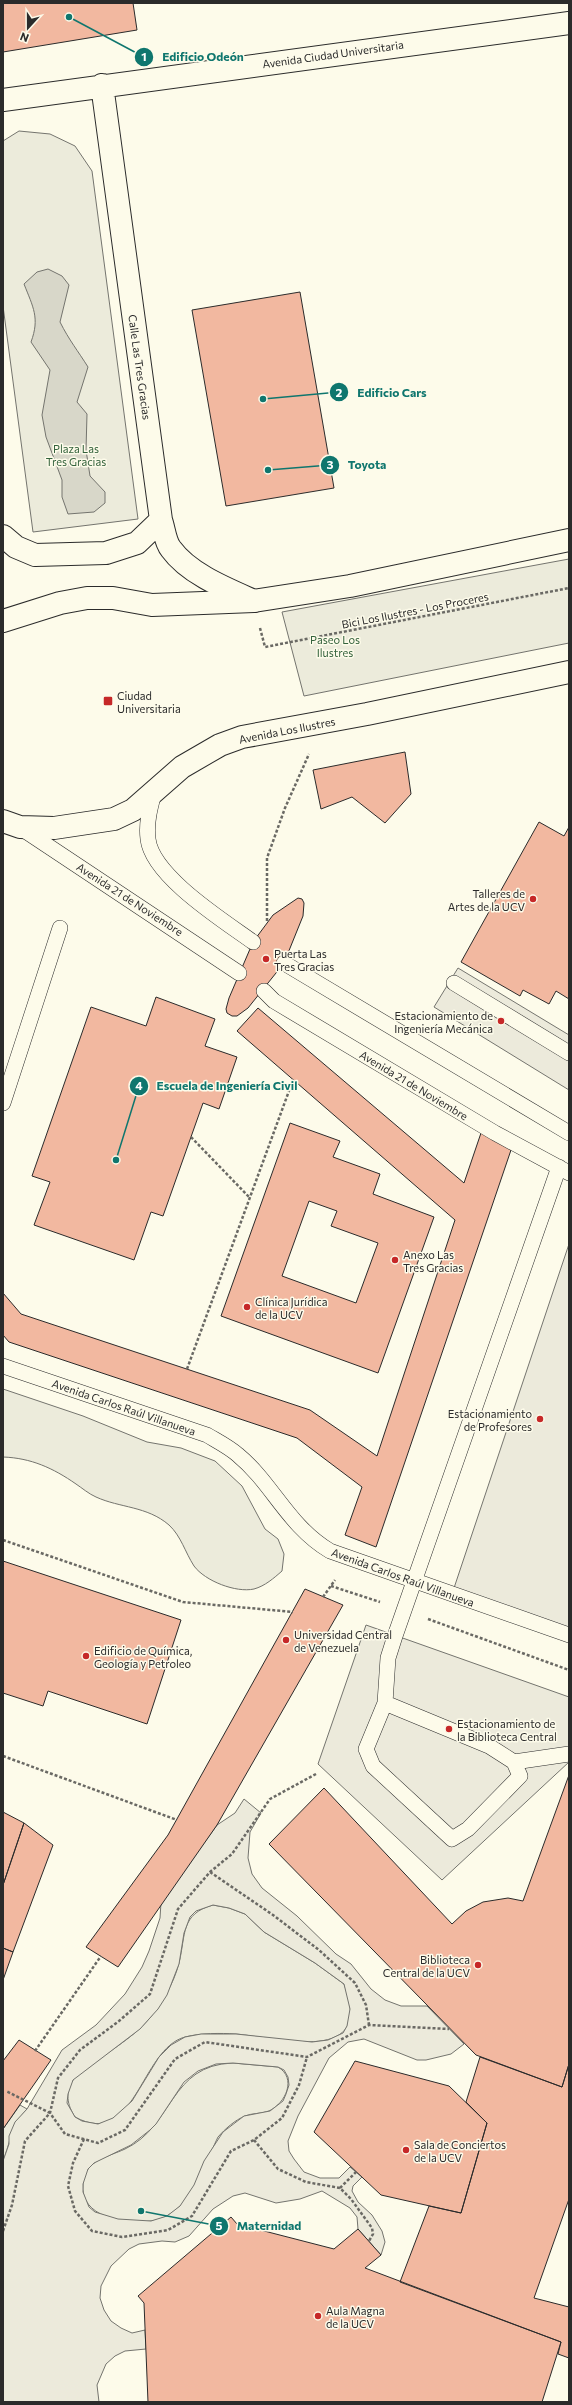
<svg xmlns="http://www.w3.org/2000/svg" width="572" height="2405" font-family="Commissioner,sans-serif">
<rect width="100%" height="100%" fill="#fdfbea"/>
<path fill="#ecebdb" stroke="#74746e" d="M 19,131 L 50,134 L 75,146 L 92,171 L 138,519 L 33,532 L 3,306 L 3,141 Z
M 569,559 L 569,643 L 304,696 L 282,612 Z
M 3,1389 L 83,1416 L 147,1442 L 181,1448 L 215,1461 L 242,1486 L 265,1529 L 278,1539 L 284,1554 L 282,1571 C 274,1578 265,1586 254,1589 C 236,1593 205,1581 194,1566 C 185,1552 181,1536 169,1525 C 147,1506 120,1508 96,1497 C 89,1494 82,1488 76,1484 C 53,1468 31,1458 3,1457 Z
M 213,1905 L 229,1908 L 245,1914 L 264,1932 L 315,1963 L 344,1984 C 376,2066 280,2038 236,2034 C 220,2033 201,2033 185,2037 C 140,2049 136,2150 75,2117 C 67,2105 65,2092 73,2080 C 76,2075 83,2072 87,2068 C 107,2052 132,2039 149,2019 C 162,2003 174,1983 179,1963 C 186,1935 180,1914 213,1905 Z
M 233,2063 L 278,2067 C 297,2078 286,2103 269,2111 C 261,2114 252,2113 245,2116 C 235,2120 225,2129 218,2137 C 208,2157 197,2191 180,2206 C 173,2213 162,2220 151,2221 C 125,2224 79,2218 83,2183 C 85,2160 108,2157 125,2149 C 174,2126 169,2065 233,2063 Z
M 20,2105 L 27,2109 C 9,2129 12,2138 3,2161 L 3,2129 Z"/>
<path fill="#eceadb" stroke="#74746e" fill-rule="evenodd" d="M 458,968 L 569,1035 L 569,1090 L 434,1007 Z
M 569,1244 L 569,1635 L 452,1594 Z
M 366,1625 L 569,1697 L 569,1762 L 442,1880 L 318,1764 Z
M 244,1799 L 261,1813 L 250,1832 L 248,1858 L 252,1874 L 262,1888 L 297,1916 L 336,1954 L 351,1964 L 371,1989 L 385,2000 L 401,2006 L 427,2006 L 464,2044 L 451,2054 L 426,2060 L 417,2060 L 364,2039 L 348,2042 L 329,2058 L 298,2116 L 288,2141 L 289,2151 L 294,2159 L 304,2172 L 320,2178 L 339,2178 L 350,2167 L 362,2177 L 353,2186 L 352,2191 L 358,2202 L 372,2215 L 382,2231 L 385,2242 L 381,2255 L 358,2229 L 357,2217 L 350,2208 L 322,2191 L 300,2199 L 276,2203 L 245,2193 L 233,2196 L 213,2209 L 189,2236 L 175,2242 L 162,2241 L 139,2244 L 129,2249 L 111,2266 L 101,2286 L 100,2298 L 104,2310 L 111,2321 L 121,2328 L 132,2333 L 145,2330 L 146,2349 L 125,2351 L 115,2356 L 106,2364 L 97,2385 L 99,2402 L 3,2402 L 3,2161 L 9,2144 L 9,2136 L 15,2122 L 27,2109 L 62,2050 L 96,2025 L 125,1994 L 142,1967 L 149,1951 L 160,1918 L 161,1902 L 217,1825 L 235,1813 ZM 213,1905 L 229,1908 L 245,1914 L 264,1932 L 315,1963 L 344,1984 L 350,2009 L 347,2026 L 343,2033 L 328,2040 L 312,2042 L 236,2034 L 201,2034 L 185,2037 L 171,2045 L 159,2057 L 132,2101 L 113,2118 L 98,2124 L 82,2121 L 75,2117 L 67,2103 L 68,2094 L 73,2080 L 140,2029 L 158,2009 L 167,1995 L 179,1964 L 184,1933 L 190,1917 L 196,1911 ZM 233,2063 L 278,2067 L 284,2070 L 288,2077 L 289,2085 L 286,2094 L 283,2101 L 270,2111 L 244,2116 L 223,2132 L 204,2161 L 194,2185 L 180,2206 L 167,2216 L 151,2221 L 118,2219 L 95,2212 L 89,2207 L 83,2192 L 83,2184 L 88,2169 L 94,2163 L 131,2145 L 150,2130 L 156,2124 L 184,2082 L 198,2071 L 216,2064 Z"/>
<path fill="#d8d7c9" stroke="#74746e" d="M 48,269 L 62,276 L 69,285 L 60,322 C 69,340 78,351 88,367 L 77,402 L 87,414 L 86,450 L 90,476 L 105,492 L 105,503 L 94,512 L 68,514 L 62,497 L 62,480 L 46,437 L 42,415 L 50,370 L 31,342 C 40,318 33,307 24,284 L 37,272 Z"/>
<path fill="#f2b8a0" stroke="#2b2b2b" fill-rule="evenodd" d="M 3,3 L 133,3 L 137,30 L 3,52 Z
M 300,292 L 334,488 L 226,506 L 192,310 Z
M 405,752 L 411,794 L 385,823 L 352,797 L 321,809 L 313,770 Z
M 539,822 L 564,836 L 569,827 L 569,999 L 556,991 L 549,1004 L 523,990 L 520,996 L 461,962 Z
M 298,898 L 302,899 L 304,903 L 303,916 L 284,963 L 248,1008 L 237,1016 L 232,1016 L 227,1013 L 226,1009 L 229,998 L 253,942 L 273,915 Z
M 156,997 L 215,1019 L 205,1046 L 237,1057 L 219,1109 L 203,1103 L 163,1216 L 151,1212 L 134,1260 L 34,1225 L 50,1182 L 32,1176 L 91,1007 L 146,1026 Z
M 258,1008 L 464,1183 L 482,1130 L 511,1150 L 376,1547 L 345,1535 L 362,1487 L 297,1438 L 9,1342 L 3,1335 L 3,1293 L 21,1314 L 310,1410 L 377,1456 L 455,1220 L 237,1031 Z
M 290,1123 L 340,1141 L 333,1157 L 380,1174 L 373,1194 L 434,1217 L 378,1373 L 221,1316 ZM 309,1201 L 337,1211 L 331,1226 L 378,1243 L 356,1303 L 282,1276 Z
M 3,1561 L 181,1620 L 147,1724 L 48,1691 L 43,1706 L 3,1693 Z
M 305,1589 L 343,1605 L 217,1825 L 118,1967 L 86,1947 L 168,1835 Z
M 569,1775 L 569,2064 L 562,2087 L 476,2055 L 269,1844 L 324,1788 L 452,1924 L 466,1911 L 483,1902 L 508,1898 L 523,1901 Z
M 3,1812 L 24,1823 L 3,1885 Z
M 24,1823 L 53,1845 L 13,1952 L 3,1948 L 3,1885 Z
M 3,1948 L 13,1952 L 3,1980 Z
M 19,2040 L 51,2060 L 3,2129 L 3,2061 Z
M 480,2057 L 562,2087 L 569,2064 L 569,2199 L 534,2298 L 569,2307 L 569,2358 L 558,2354 L 561,2342 L 400,2282 L 429,2206 L 461,2213 L 487,2123 L 466,2102 Z
M 355,2061 L 449,2086 L 487,2123 L 461,2213 L 381,2195 L 314,2132 Z
M 231,2217 L 237,2224 L 334,2249 L 358,2229 L 381,2255 L 365,2268 L 561,2342 L 542,2402 L 148,2402 L 144,2303 L 138,2296 Z"/>
<g fill="none" stroke-linecap="round" stroke-linejoin="round">
<defs>
<path id="service" d="M 154,793 C 150,808 146,823 148,839 C 152,876 224,921 253,942
M 21,828 L 239,973
M 284,963 L 569,1133
M 454,983 L 569,1053
M 264,991 L 274,1001 L 495,1133 L 569,1173
M 3,1103 L 60,928
M 3,1366 L 207,1435 C 217,1441 229,1447 238,1455 C 273,1484 288,1526 330,1551 L 569,1635
M 385,1703 L 489,1746 L 514,1762 L 520,1776 L 468,1829 L 452,1839 L 373,1766 L 366,1749 L 385,1703 L 388,1658 L 395,1636 L 559,1167
M 514,1762 L 569,1754"/>
<path id="minor" d="M 102,85 L 161,520 C 164,528 165,542 171,549 C 189,574 227,589 254,601
M 3,100 L 569,23
M 3,536 L 16,547 L 35,555 L 106,553 L 137,543 L 161,520"/>
<path id="secondary" d="M 3,621 L 60,603 L 87,598 L 113,598 L 152,605 L 254,601 L 350,586 L 569,540
M 3,821 L 20,827 L 54,828 L 114,819 L 133,810 L 182,767 L 220,745 L 242,737 L 367,714 L 569,672"/>
</defs>
<use href="#service" stroke="#2b2b2b" stroke-width="16"/>
<use href="#minor" stroke="#2b2b2b" stroke-width="24"/>
<use href="#secondary" stroke="#2b2b2b" stroke-width="24"/>
<path stroke="#6a6964" stroke-width="2.5" stroke-dasharray="3 2" stroke-linecap="butt" d="M 260,628 L 265,647 L 569,588
M 267,921 L 267,858 L 285,808 L 309,754
M 191,1137 L 250,1198
M 187,1369 L 293,1080
M 3,1540 L 183,1602 L 293,1612
M 331,1586 L 380,1602
M 323,1597 L 335,1580
M 428,1619 L 569,1670
M 3,1756 L 177,1820
M 316,1774 L 270,1799 L 232,1854 L 210,1872 L 178,1909 L 150,1994 L 119,2021 L 80,2050 L 58,2078 L 50,2113 L 65,2134 L 98,2143 L 125,2130 L 175,2059 L 205,2042 L 307,2057 L 369,2025 L 449,2029
M 210,1872 L 273,1915 L 319,1950 L 355,1983 L 366,2005 L 369,2025
M 35,2051 L 101,1956
M 84,2139 L 73,2163 L 68,2186 L 75,2211 L 92,2231 L 122,2237 L 168,2230 L 192,2216 L 231,2151 L 254,2140 L 282,2118 L 299,2085 L 307,2057
M 254,2140 L 278,2169 L 306,2182 L 340,2188 L 351,2199 L 372,2228 L 373,2234 L 369,2241
M 340,2188 L 356,2172
M 3,2231 L 12,2205 L 25,2141 L 50,2113 L 6,2091"/>
<use href="#service" stroke="#fdfbea" stroke-width="15"/>
<use href="#minor" stroke="#fdfbea" stroke-width="22"/>
<use href="#secondary" stroke="#fdfbea" stroke-width="22"/>
</g>
<g fill="#c62828" stroke="#fdfbea" stroke-width="1.5">
<rect x="103" y="696" width="10" height="10" rx="2"/>
<circle cx="533" cy="899" r="4"/>
<circle cx="266" cy="959" r="4"/>
<circle cx="501" cy="1021" r="4"/>
<circle cx="395" cy="1260" r="4"/>
<circle cx="247" cy="1307" r="4"/>
<circle cx="540" cy="1419" r="4"/>
<circle cx="286" cy="1640" r="4"/>
<circle cx="86" cy="1656" r="4"/>
<circle cx="449" cy="1729" r="4"/>
<circle cx="478" cy="1965" r="4"/>
<circle cx="406" cy="2150" r="4"/>
<circle cx="318" cy="2316" r="4"/>
</g>
<g text-anchor="middle" dominant-baseline="central" stroke-width="3" stroke-linejoin="round" paint-order="stroke">
<g font-size="11" fill="#2b2b2b" stroke="#fdfbea">
<text transform="translate(333 54) rotate(-8)">Avenida Ciudad Universitaria</text>
<text transform="translate(140 367) rotate(82)">Calle Las Tres Gracias</text>
<text transform="translate(415 610) rotate(-11)">Bici Los Ilustres - Los Proceres</text>
<text transform="translate(287 730) rotate(-11)">Avenida Los Ilustres</text>
<text transform="translate(130 899) rotate(33)">Avenida 21 de Noviembre</text>
<text transform="translate(414 1085) rotate(31)">Avenida 21 de Noviembre</text>
<text transform="translate(124 1407) rotate(19)">Avenida Carlos Raúl Villanueva</text>
<text transform="translate(403 1577) rotate(20)">Avenida Carlos Raúl Villanueva</text>
</g>
<g font-size="11" fill="#34623c" stroke="#fdfbea">
<text x="76" y="448">Plaza Las<tspan x="76" dy="13">Tres Gracias</tspan></text>
<text x="335" y="639">Paseo Los<tspan x="335" dy="13">Ilustres</tspan></text>
</g>
<g font-size="11" fill="#2b2b2b" stroke="#fdfbea" text-anchor="start">
<text x="117" y="695">Ciudad<tspan x="117" dy="13">Universitaria</tspan></text>
<text x="525" y="893" text-anchor="end">Talleres de<tspan x="525" dy="13">Artes de la UCV</tspan></text>
<text x="274" y="953">Puerta Las<tspan x="274" dy="13">Tres Gracias</tspan></text>
<text x="493" y="1015" text-anchor="end">Estacionamiento de<tspan x="493" dy="13">Ingeniería Mecánica</tspan></text>
<text x="403" y="1254">Anexo Las<tspan x="403" dy="13">Tres Gracias</tspan></text>
<text x="255" y="1301">Clínica Jurídica<tspan x="255" dy="13">de la UCV</tspan></text>
<text x="532" y="1413" text-anchor="end">Estacionamiento<tspan x="532" dy="13">de Profesores</tspan></text>
<text x="294" y="1634">Universidad Central<tspan x="294" dy="13">de Venezuela</tspan></text>
<text x="94" y="1650">Edificio de Química,<tspan x="94" dy="13">Geología y Petroleo</tspan></text>
<text x="457" y="1723">Estacionamiento de<tspan x="457" dy="13">la Biblioteca Central</tspan></text>
<text x="470" y="1959" text-anchor="end">Biblioteca<tspan x="470" dy="13">Central de la UCV</tspan></text>
<text x="414" y="2144">Sala de Conciertos<tspan x="414" dy="13">de la UCV</tspan></text>
<text x="326" y="2310">Aula Magna<tspan x="326" dy="13">de la UCV</tspan></text>
</g>
</g>
<path fill="none" stroke="#0f766e" stroke-width="1.5" d="M69 17L144 57M263 399L339 392M268 470L330 465M116 1160L139 1086M141 2211L219 2226"/>
<g fill="#0f766e" stroke="#fdfbea" stroke-width="1.5">
<circle cx="69" cy="17" r="4"/>
<circle cx="263" cy="399" r="4"/>
<circle cx="268" cy="470" r="4"/>
<circle cx="116" cy="1160" r="4"/>
<circle cx="141" cy="2211" r="4"/>
<circle cx="144" cy="57" r="10"/>
<circle cx="339" cy="392" r="10"/>
<circle cx="330" cy="465" r="10"/>
<circle cx="139" cy="1086" r="10"/>
<circle cx="219" cy="2226" r="10"/>
</g>
<g font-size="12" text-anchor="middle" font-weight="bold" fill="#fff">
<text x="144" y="61">1</text>
<text x="339" y="397">2</text>
<text x="330" y="469">3</text>
<text x="139" y="1090">4</text>
<text x="219" y="2230">5</text>
</g>
<g font-size="12" text-anchor="middle" font-weight="bold" fill="#0f766e" stroke="#fdfbea" stroke-width="3" stroke-linejoin="round" paint-order="stroke">
<text x="203" y="61">Edificio Odeón</text>
<text x="392" y="397">Edificio Cars</text>
<text x="367" y="469">Toyota</text>
<text x="227" y="1090">Escuela de Ingeniería Civil</text>
<text x="269" y="2230">Maternidad</text>
</g>
<rect width="572" height="2405" fill="none" stroke="#2b2b2b" stroke-width="8"/>
<g transform="translate(28 28) rotate(201)" stroke="#fdfbea" stroke-width="3" paint-order="stroke">
<path d="M0-3L7 15L0 10L-7 15Z" fill="#2b2b2b"/>
<text y="-6" font-size="11" font-weight="bold" text-anchor="middle" fill="#2b2b2b">N</text>
</g>
</svg>
